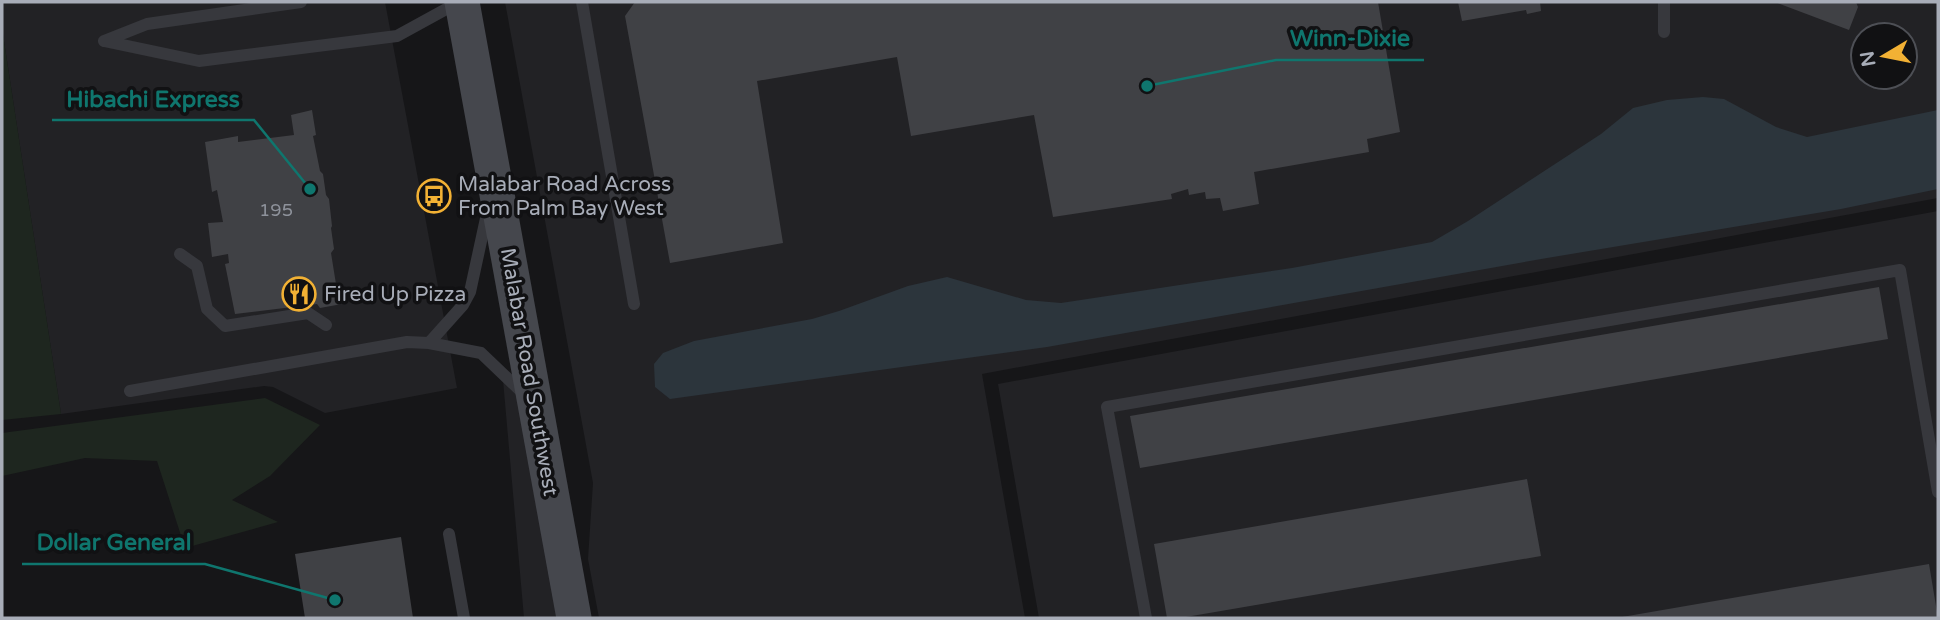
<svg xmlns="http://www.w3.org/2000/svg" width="1940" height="620" font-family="'Varela Round',sans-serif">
<rect width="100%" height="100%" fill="#161618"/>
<path fill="#222225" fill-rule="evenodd" d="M 2,2 L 385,2 L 457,388 L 325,413 L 273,387 L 264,386 L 61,414 L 2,28 Z
M 505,2 L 1938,2 L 1938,198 L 982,374 L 1025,618 L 599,618 L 588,559 L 593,483 ZM 1863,35 L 1905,35 L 1905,77 L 1863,77 Z
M 1938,211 L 1938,618 L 1039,618 L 998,384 Z
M 515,378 L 557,618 L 524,618 L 503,380 Z"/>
<path fill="#1e261f" d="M 2,28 L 61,414 L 2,420 Z
M 265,398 L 320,425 L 270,476 L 232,500 L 278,522 L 185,548 L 157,461 L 85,458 L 2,476 L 2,433 Z"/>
<path fill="#2c353c" d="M 1703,97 L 1724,99 L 1776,127 L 1807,137 L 1938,110 L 1938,189 L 1841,209 L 1547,258 L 1047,347 L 670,399 L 655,387 L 654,364 L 663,353 L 694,341 L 812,319 L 839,311 L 908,286 L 947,277 L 1026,300 L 1061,303 L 1292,268 L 1432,242 L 1468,221 L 1601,134 L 1633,108 L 1667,100 Z"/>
<path fill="#404145" d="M 635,2 L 1378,2 L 1400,132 L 1367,139 L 1369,152 L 1254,172 L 1259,204 L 1223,211 L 1220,198 L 1206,199 L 1205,192 L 1189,195 L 1188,189 L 1171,194 L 1172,199 L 1053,217 L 1034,115 L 911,136 L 897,57 L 757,81 L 783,243 L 670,263 L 625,16 Z
M 1458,2 L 1540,2 L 1541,11 L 1527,14 L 1526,10 L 1462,21 Z
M 1775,2 L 1856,2 L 1858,7 L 1849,30 Z
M 312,110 L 316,135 L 313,136 L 320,171 L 323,174 L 326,195 L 329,199 L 332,226 L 331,228 L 334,249 L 331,253 L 336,284 L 340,285 L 342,304 L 320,308 L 317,304 L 235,314 L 225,264 L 229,263 L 228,254 L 212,257 L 208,223 L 223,222 L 217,190 L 212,192 L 205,142 L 238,136 L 238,142 L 294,135 L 291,115 Z
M 1879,287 L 1888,339 L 1140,468 L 1130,416 Z
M 1527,479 L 1541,556 L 1180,618 L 1167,618 L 1154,544 Z
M 401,537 L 413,618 L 305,618 L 295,554 Z
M 1929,564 L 1938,618 L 1622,618 L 1622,617 Z"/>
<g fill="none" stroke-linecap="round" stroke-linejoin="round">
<path stroke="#37383d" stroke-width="12" d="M 582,2 L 634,304
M 1664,32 L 1664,2
M 104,41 L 199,61 L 397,36 L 459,2
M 104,41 L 147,24 L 301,2
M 180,254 L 197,266 L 207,309 L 225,326 L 308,313 L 326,325
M 429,343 L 463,305 L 470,292 L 488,209
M 130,391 L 407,342 L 429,343 L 481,353 L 526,396
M 449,534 L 464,618
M 1146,618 L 1107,407 L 1900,270 L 1938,492"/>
<path stroke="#45474d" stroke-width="35" d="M 462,2 L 574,618"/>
</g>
<defs>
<symbol id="bus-ring" viewBox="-11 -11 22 22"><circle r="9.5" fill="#111113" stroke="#f2b134" stroke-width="1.5"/><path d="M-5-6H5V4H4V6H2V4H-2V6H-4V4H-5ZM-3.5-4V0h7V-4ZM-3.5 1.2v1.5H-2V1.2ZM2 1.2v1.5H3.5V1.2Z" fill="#f2b134"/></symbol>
<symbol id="restaurant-ring" viewBox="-11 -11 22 22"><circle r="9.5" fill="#111113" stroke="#f2b134" stroke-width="1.5"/><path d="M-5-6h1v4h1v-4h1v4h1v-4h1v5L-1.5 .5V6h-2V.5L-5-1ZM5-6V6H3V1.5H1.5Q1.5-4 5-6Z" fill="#f2b134"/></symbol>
</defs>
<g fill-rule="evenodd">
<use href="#bus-ring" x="415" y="177" width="38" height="38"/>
<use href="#restaurant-ring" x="280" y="275" width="38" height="38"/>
</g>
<g text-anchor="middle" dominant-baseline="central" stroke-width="7" stroke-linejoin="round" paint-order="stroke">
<g font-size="18" fill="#8e929b">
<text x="276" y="210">195</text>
</g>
<g font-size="21" fill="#a8adb8" stroke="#111113" text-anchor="start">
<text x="458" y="184">Malabar Road Across<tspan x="458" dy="24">From Palm Bay West</tspan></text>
<text x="324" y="294">Fired Up Pizza</text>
</g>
<g font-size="21" fill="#a8adb8" stroke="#111113">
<text transform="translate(529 372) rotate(80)">Malabar Road Southwest</text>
</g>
</g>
<path fill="none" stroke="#0f766e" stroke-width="2.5" d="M1147 86L1276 60H1424M310 189L254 120H52M335 600L205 564H22"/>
<g fill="#0f766e" stroke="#111113" stroke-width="2.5">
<circle cx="1147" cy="86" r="7"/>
<circle cx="310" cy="189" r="7"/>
<circle cx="335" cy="600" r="7"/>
</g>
<g font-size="23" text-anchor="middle" font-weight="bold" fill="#0f766e" stroke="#111113" stroke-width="7" stroke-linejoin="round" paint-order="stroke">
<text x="1350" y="46">Winn-Dixie</text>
<text x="153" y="107">Hibachi Express</text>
<text x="114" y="550">Dollar General</text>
</g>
<rect width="1940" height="620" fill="none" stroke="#a8adb8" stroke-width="7"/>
<g transform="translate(1884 56) rotate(260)"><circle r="33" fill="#111113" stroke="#4d4f55" stroke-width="2"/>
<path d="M0-5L12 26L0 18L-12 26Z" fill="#f2b134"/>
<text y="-10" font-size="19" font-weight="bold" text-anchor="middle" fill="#a8adb8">N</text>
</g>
</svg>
